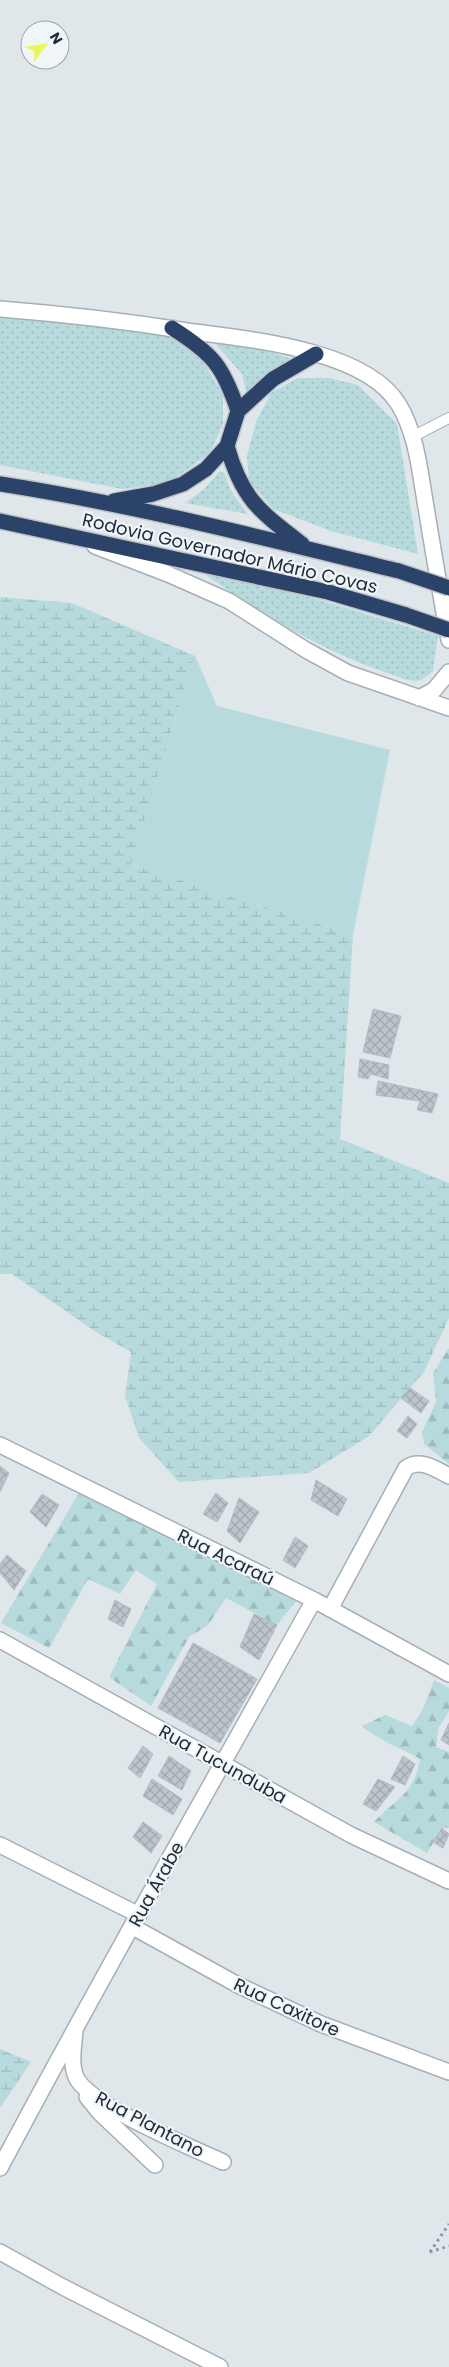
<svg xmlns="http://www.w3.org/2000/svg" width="449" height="2367" font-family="Poppins,sans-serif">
<defs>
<pattern id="grass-dots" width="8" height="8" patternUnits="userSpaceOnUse" patternTransform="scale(1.25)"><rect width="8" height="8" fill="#b7dadd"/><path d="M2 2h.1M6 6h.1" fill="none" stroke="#9dbbbf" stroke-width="1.8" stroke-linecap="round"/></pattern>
<pattern id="forest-firs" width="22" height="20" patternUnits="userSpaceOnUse" patternTransform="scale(1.25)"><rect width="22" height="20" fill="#b7dadd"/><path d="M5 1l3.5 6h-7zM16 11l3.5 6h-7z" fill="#9dbbbf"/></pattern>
<pattern id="wetland-marsh" width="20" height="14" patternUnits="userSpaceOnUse" patternTransform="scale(1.25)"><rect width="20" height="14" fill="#b7dadd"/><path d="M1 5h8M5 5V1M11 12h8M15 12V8" fill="none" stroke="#9dbbbf"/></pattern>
<pattern id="building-cross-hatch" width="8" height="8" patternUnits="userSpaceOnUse" patternTransform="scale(1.25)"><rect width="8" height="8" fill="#bcc5cc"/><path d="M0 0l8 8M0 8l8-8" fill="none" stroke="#a1a9b0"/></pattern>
</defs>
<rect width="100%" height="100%" fill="#dfe7eb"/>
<path fill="url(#grass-dots)" d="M 0,307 L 177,336 L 200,356 L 223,395 L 223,424 L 210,453 L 168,483 L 122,489 L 0,465 Z
M 207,334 L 290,358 L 247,395 L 242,374 Z
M 298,378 L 329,378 L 358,385 L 397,424 L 418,554 L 331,531 L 273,509 L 249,481 L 247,456 L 256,422 L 271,393 Z
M 220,471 L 225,474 L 231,491 L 248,514 L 185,503 L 203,490 Z
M 202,572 L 313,598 L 438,636 L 433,671 C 430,673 425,678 421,680 C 410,683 397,676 387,673 C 319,650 260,613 202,572 Z"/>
<path fill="url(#forest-firs)" d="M 449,1348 L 449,1464 L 424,1444 L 422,1432 L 436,1402 L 433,1373 Z
M 79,1493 L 298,1599 L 277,1625 L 226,1598 L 208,1625 L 189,1637 L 151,1706 L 109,1677 L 157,1584 L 136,1570 L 120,1594 L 88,1579 L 49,1648 L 1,1623 Z
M 434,1680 L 449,1688 L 449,1711 L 438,1729 L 436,1747 L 449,1752 L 449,1828 L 442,1828 L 427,1853 L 374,1822 C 397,1798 414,1794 420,1759 C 400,1747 379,1741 362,1726 L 385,1715 L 412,1726 L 423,1709 Z"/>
<path fill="url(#wetland-marsh)" d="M 0,597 L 72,603 L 195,656 L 131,864 L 353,935 L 340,1139 L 449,1183 L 449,1318 L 424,1372 L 369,1436 L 309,1473 L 179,1482 L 139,1438 L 125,1396 L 131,1352 L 96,1332 L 12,1274 L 0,1274 Z
M 0,2049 L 31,2062 L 0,2108 Z"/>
<path fill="#b7dadd" d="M 195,656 L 217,706 L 390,750 L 353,935 L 131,864 Z"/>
<path fill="url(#building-cross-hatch)" stroke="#b2bdc5" d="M 373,1009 L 401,1016 L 390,1058 L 363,1052 Z
M 360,1059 L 389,1065 L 388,1079 L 371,1074 L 368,1079 L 358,1077 Z
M 378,1081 L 438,1094 L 432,1113 L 417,1110 L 420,1101 L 376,1095 Z
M 410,1388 L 429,1401 L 421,1413 L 401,1398 Z
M 408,1416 L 417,1424 L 407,1438 L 397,1431 Z
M 0,1466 L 9,1473 L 0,1492 Z
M 316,1480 L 347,1499 L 338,1516 L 311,1500 Z
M 216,1493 L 228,1503 L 217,1522 L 203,1514 Z
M 42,1494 L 59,1505 L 46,1527 L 30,1512 Z
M 239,1498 L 259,1512 L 240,1543 L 227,1531 Z
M 295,1537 L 308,1546 L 295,1568 L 283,1560 Z
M 7,1555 L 26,1571 L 14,1590 L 0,1573 L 0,1564 Z
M 115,1600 L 131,1609 L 123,1627 L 108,1619 Z
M 254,1614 L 277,1625 L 259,1660 L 240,1647 Z
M 193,1643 L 215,1655 L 178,1719 L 158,1708 Z
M 215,1655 L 257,1679 L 220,1743 L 178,1719 Z
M 449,1723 L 449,1745 L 441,1740 Z
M 143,1746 L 153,1754 L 140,1778 L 128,1768 Z
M 169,1756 L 191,1771 L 182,1790 L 158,1776 Z
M 403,1756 L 415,1764 L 405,1785 L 391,1779 Z
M 152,1779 L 182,1799 L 173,1815 L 143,1796 Z
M 378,1779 L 395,1787 L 376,1811 L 363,1804 Z
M 143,1822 L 162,1836 L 151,1853 L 133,1837 Z
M 442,1828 L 449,1834 L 443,1848 L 433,1842 Z"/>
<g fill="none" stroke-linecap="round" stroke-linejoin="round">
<defs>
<path id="lane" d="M 412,437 L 449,418"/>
<path id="street" d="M 0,309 C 63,314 125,321 187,331 C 246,339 366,349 399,405 C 417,435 420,473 426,507 C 433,551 441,596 449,640
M 95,546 L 168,574 L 229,601 L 306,650 L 348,673 L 449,708
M 419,698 L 434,690 L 449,672
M 0,1445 L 314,1600 L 449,1674
M 330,1609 L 406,1468 C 420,1458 436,1469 449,1476
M 0,1640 L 351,1835 L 449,1881
M 0,1845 L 139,1915
M 133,1927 L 238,1985 L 321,2024 L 449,2072
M 75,2031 C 74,2046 70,2063 76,2077 C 88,2105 193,2148 223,2162
M 87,2097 L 100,2113 L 155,2165
M 0,2168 C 101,1977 209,1789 314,1600
M 0,2252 L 63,2287 L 220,2367"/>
<path id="highway" d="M 172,328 C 213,354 223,366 238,411
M 227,446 C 242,499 259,511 302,544
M 0,484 C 135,505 267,539 399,571
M 114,501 L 153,494 L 183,484 L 206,469 L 227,446 L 238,411 L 273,379 L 316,354
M 0,521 L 328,592 L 406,615"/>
</defs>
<use href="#lane" stroke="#a6afb6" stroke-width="12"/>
<use href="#street" stroke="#a6afb6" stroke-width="18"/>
<use href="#highway" stroke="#c1c4c8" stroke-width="18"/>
<path stroke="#7f97b0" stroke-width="3" stroke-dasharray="2.5 4" stroke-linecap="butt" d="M 430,2252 L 449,2224
M 430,2252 L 449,2246"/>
<use href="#lane" stroke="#fff" stroke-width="10"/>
<use href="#street" stroke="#fff" stroke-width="15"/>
<use href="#highway" stroke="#2b4269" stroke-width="15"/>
<defs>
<path id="highway-bridge" d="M 399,571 L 449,588
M 406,615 L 449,630"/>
</defs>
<use href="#highway-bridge" stroke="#c1c4c8" stroke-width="18" stroke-linecap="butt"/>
<use href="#highway-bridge" stroke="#2b4269" stroke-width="15"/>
</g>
<g text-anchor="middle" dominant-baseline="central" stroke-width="4.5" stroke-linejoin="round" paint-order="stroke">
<g font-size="18" fill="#202c3c" stroke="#f0f5f8">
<text transform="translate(230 553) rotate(13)">Rodovia Governador Mário Covas</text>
<text transform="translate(226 1557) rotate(26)">Rua Acaraú</text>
<text transform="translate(223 1764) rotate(29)">Rua Tucunduba</text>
<text transform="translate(156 1884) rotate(-61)">Rua Árabe</text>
<text transform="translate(287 2007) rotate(25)">Rua Caxitore</text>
<text transform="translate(150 2124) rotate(28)">Rua Plantano</text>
</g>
</g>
<g transform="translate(45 45) rotate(59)"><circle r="24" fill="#f0f5f8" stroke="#9da5ad"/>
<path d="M0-4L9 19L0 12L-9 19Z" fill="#eaf653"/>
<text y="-8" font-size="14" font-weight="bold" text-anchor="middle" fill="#202c3c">N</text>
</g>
</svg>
